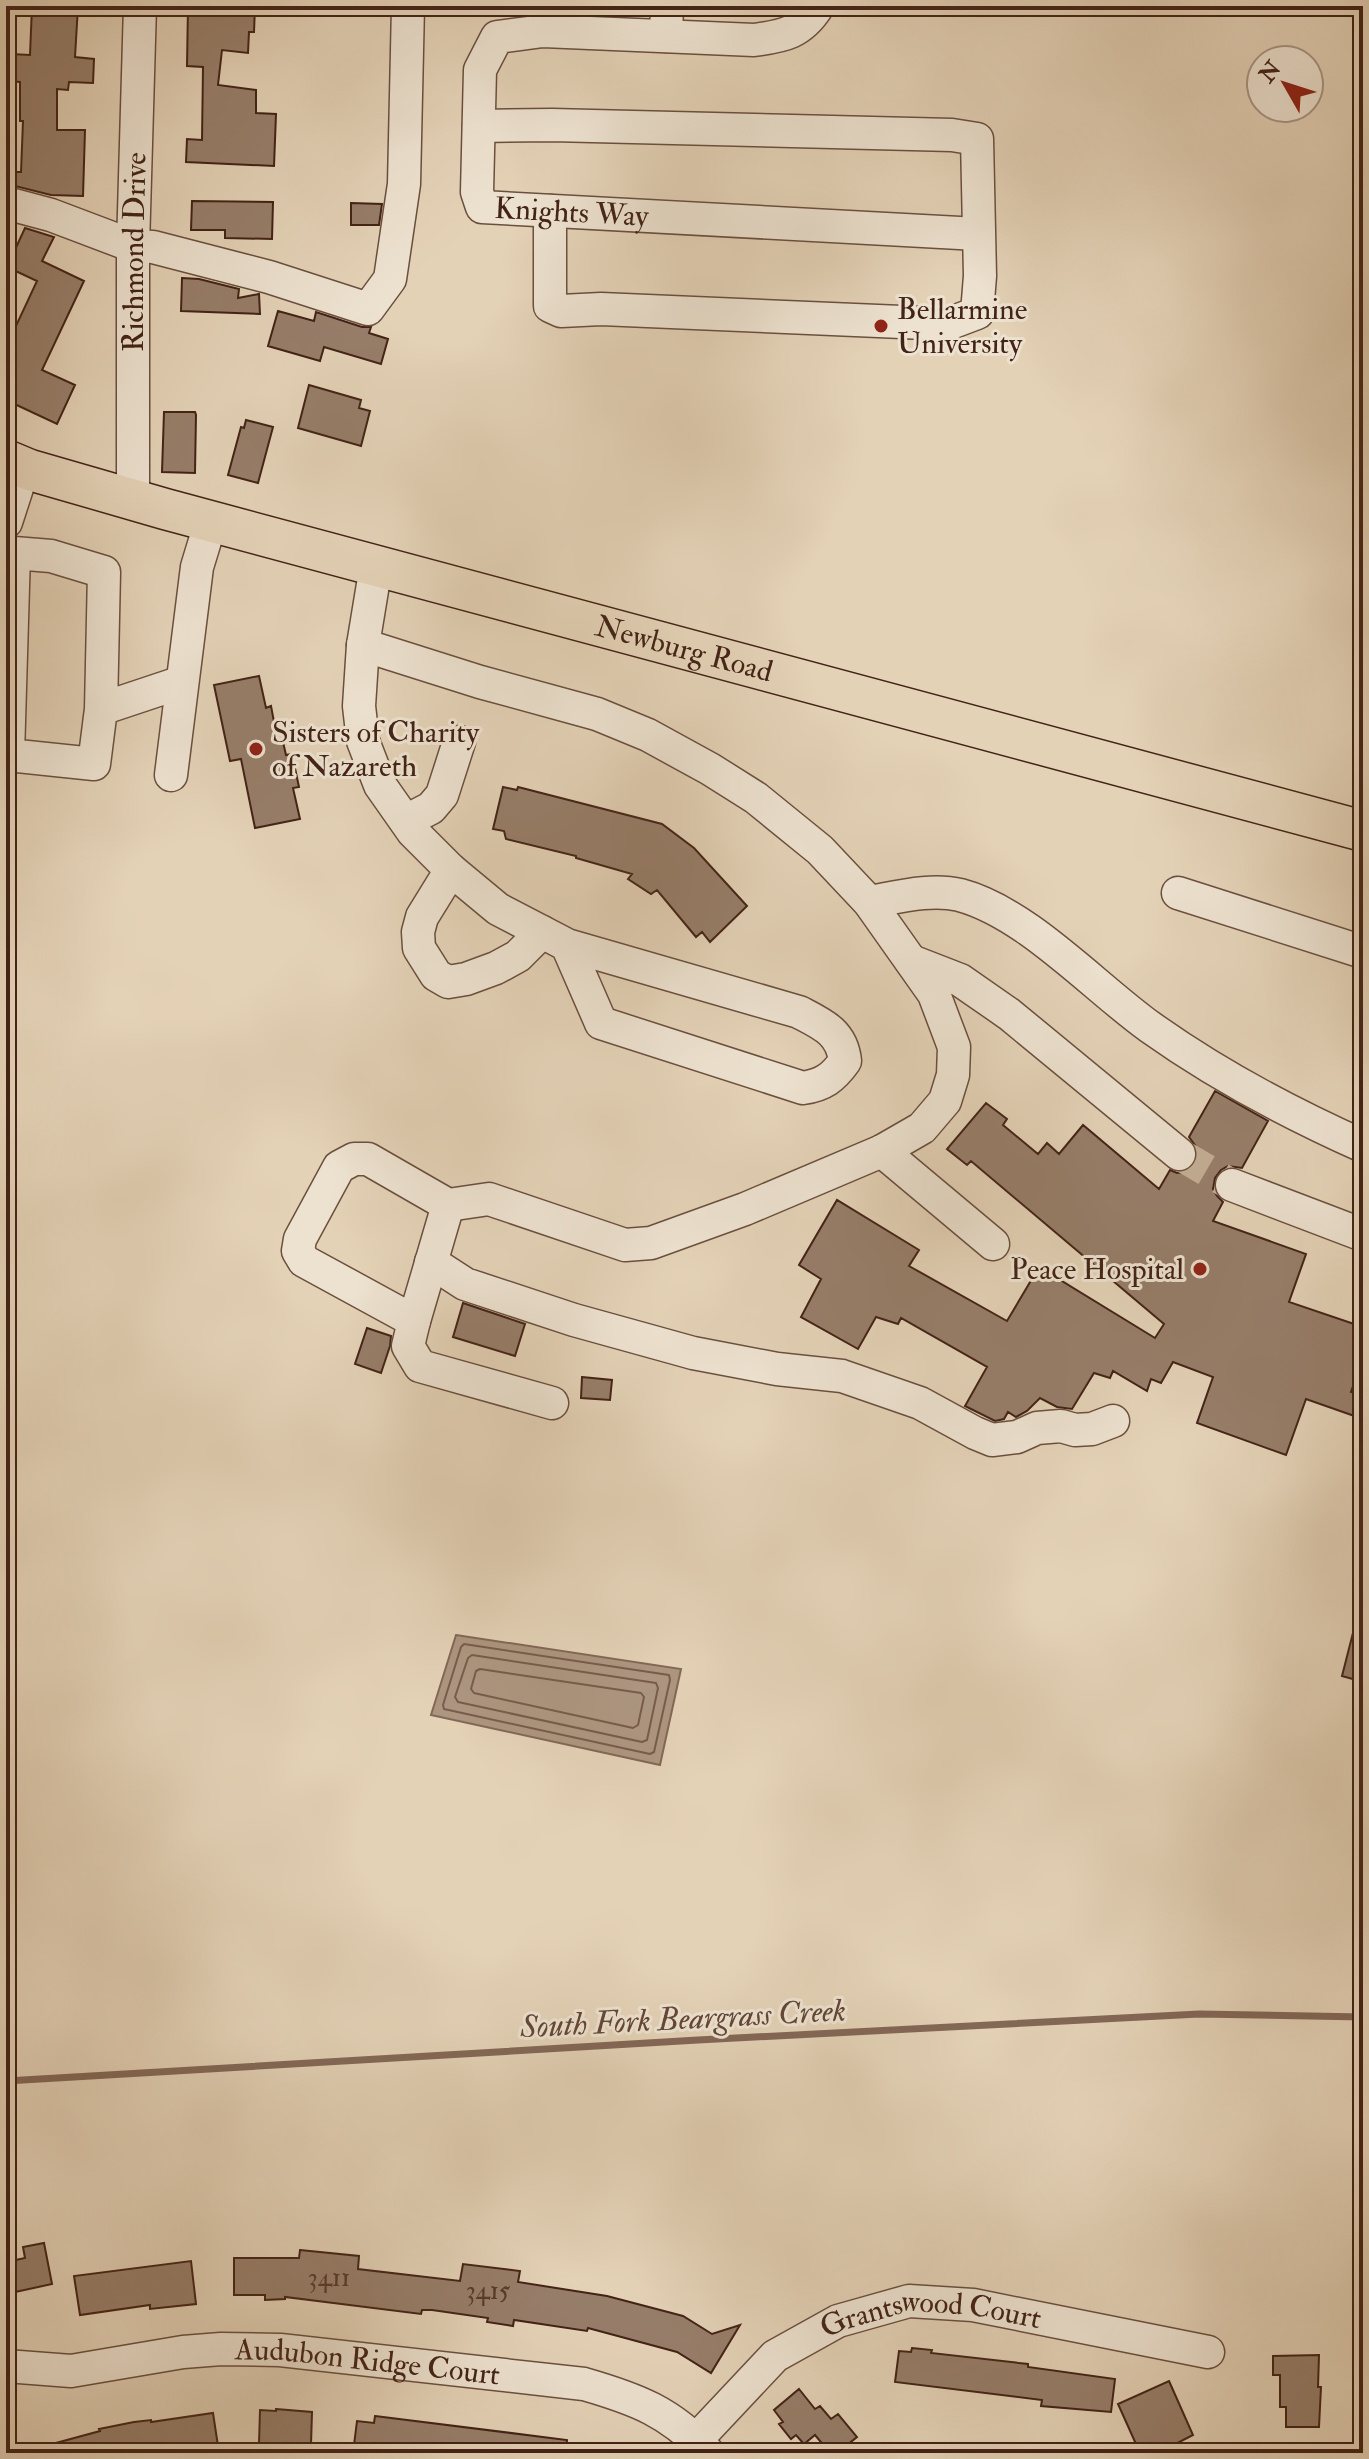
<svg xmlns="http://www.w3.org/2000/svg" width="1369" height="2459" font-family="'IM FELL Double Pica',serif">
<rect width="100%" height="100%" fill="#e4d2b7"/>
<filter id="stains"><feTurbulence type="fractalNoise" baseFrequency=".0025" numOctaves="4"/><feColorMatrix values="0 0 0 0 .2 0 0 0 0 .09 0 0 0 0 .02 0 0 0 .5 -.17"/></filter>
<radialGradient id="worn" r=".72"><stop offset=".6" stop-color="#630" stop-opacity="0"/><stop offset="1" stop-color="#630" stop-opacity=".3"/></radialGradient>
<path fill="#ad9681" stroke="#836857" stroke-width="2" d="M 456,1635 L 681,1669 L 660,1765 L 431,1715 Z"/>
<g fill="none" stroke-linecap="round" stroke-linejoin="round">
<path stroke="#785c4c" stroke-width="2" d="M 464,1644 L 669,1675 L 670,1680 L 654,1752 L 650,1754 L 444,1709 L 443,1705 L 461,1647 Z
M 472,1655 L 656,1683 L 658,1688 L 647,1740 L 642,1742 L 458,1702 L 455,1697 L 468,1658 Z
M 480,1669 L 641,1693 L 644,1697 L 638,1725 L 633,1728 L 474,1693 L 471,1689 L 476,1671 Z"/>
<path stroke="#836857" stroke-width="7" d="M 6,2081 L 698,2040 L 1199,2014 L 1363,2017"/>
</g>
<path fill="#977e6a" stroke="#432317" stroke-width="2" d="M 32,6 L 78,6 L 75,57 L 94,59 L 93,83 L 69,82 L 68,90 L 57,89 L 57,130 L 85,130 L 83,196 L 51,195 L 15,186 L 15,172 L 21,172 L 23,121 L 20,121 L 20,82 L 7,81 L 11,54 L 30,55 Z
M 188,6 L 255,6 L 254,32 L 249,32 L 248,53 L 222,50 L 218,85 L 256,90 L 256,113 L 276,114 L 274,166 L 186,162 L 187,139 L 202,140 L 203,67 L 187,66 Z
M 192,201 L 273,202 L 272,239 L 225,238 L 225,230 L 191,230 Z
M 351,203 L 382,204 L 379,225 L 351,225 Z
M 25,228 L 54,237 L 42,261 L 84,281 L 42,370 L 75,385 L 57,424 L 6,400 L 6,321 L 16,326 L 37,281 L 7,267 Z
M 182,278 L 199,279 L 239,289 L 238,298 L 259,294 L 260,314 L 181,311 Z
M 278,311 L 314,321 L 316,312 L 362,327 L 371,327 L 369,333 L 388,339 L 381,364 L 324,347 L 320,361 L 268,346 Z
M 309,385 L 361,400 L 359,408 L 370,411 L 361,446 L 298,428 Z
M 164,412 L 195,412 L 196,415 L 195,473 L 162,472 Z
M 246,420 L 273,427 L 258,483 L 228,475 L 241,427 L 244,428 Z
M 259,676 L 266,708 L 271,706 L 278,743 L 283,742 L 286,755 L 292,754 L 299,787 L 293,788 L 300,819 L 255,828 L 241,759 L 230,761 L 214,685 Z
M 503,787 L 517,790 L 518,787 L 662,824 L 694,848 L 747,906 L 710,942 L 702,932 L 696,937 L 657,890 L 651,894 L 628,879 L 632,874 L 576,858 L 576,856 L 506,839 L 504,831 L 493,829 Z
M 1215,1091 L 1268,1121 L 1242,1168 L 1228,1166 L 1221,1170 L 1215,1178 L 1213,1189 L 1217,1196 L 1223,1202 L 1213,1221 L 1306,1254 L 1289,1302 L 1363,1327 L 1363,1359 L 1351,1392 L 1363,1396 L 1363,1419 L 1306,1399 L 1286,1455 L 1197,1423 L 1213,1377 L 1173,1362 L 1161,1383 L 1151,1379 L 1147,1391 L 1113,1371 L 1110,1378 L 1094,1373 L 1072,1409 L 1057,1407 L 1040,1398 L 1027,1411 L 1016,1417 L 1008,1412 L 1004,1419 L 995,1421 L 965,1406 L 987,1367 L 901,1318 L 898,1324 L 876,1317 L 858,1349 L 801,1317 L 821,1279 L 799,1265 L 837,1200 L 919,1250 L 909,1266 L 1007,1321 L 1039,1267 L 1155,1338 L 1164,1324 L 971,1161 L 967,1165 L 947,1149 L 986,1103 L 1007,1119 L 1003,1125 L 1038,1154 L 1047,1143 L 1059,1154 L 1083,1125 L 1159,1189 L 1170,1170 L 1177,1173 L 1185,1172 L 1194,1165 L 1198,1158 L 1197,1148 L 1189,1137 Z
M 463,1303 L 525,1324 L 515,1356 L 453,1337 Z
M 367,1328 L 391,1336 L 390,1346 L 381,1373 L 355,1364 Z
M 582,1377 L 612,1380 L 610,1400 L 581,1398 Z
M 1356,1621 L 1363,1622 L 1363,1682 L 1342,1676 Z
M 44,2243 L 52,2284 L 6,2294 L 6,2262 L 25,2258 L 23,2247 Z
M 300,2250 L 359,2256 L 358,2269 L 460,2281 L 463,2264 L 520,2271 L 518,2282 L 607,2296 L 683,2316 L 712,2334 L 740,2325 L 711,2373 L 677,2352 L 588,2328 L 587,2331 L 514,2320 L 513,2326 L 487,2322 L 488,2318 L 432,2310 L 422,2310 L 421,2314 L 285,2297 L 285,2299 L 265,2300 L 265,2295 L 234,2295 L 234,2258 L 299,2258 Z
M 191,2261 L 196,2304 L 150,2309 L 150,2305 L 80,2315 L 74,2276 Z
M 912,2348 L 932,2350 L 931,2353 L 1028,2364 L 1028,2367 L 1115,2379 L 1111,2412 L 1041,2406 L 1042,2400 L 895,2382 L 899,2351 L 911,2352 Z
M 1319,2355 L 1318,2387 L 1321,2387 L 1319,2427 L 1286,2427 L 1286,2407 L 1280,2407 L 1280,2375 L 1273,2375 L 1273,2356 Z
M 1169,2381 L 1193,2435 L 1158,2453 L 1140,2453 L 1118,2404 Z
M 799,2389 L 815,2409 L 820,2406 L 831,2419 L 838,2414 L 857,2437 L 837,2453 L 830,2453 L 815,2435 L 804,2444 L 796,2435 L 791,2439 L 779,2424 L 783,2422 L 774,2410 Z
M 276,2409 L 312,2412 L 311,2444 L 259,2443 L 260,2410 L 276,2411 Z
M 213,2413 L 218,2446 L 171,2453 L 42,2453 L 41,2447 L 100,2431 L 99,2429 L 134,2422 L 151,2420 L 151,2422 Z
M 375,2416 L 567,2440 L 566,2453 L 353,2453 L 357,2421 L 374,2423 Z"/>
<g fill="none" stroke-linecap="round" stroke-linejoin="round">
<path stroke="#c4af97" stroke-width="32" stroke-dasharray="32 16" stroke-linecap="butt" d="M 1179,1154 L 1232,1185"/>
<defs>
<g id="minor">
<path id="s1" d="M 818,6 C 801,33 784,36 754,40 L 543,31 L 497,37 L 480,70 L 477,192 L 482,207 L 978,234"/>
<path d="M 666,36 L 667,6"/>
<path d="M 479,126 L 552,125 L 952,135 L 977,139 L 980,276 L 977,313 L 948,324 L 601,309 L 561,311 L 550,306 L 550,211"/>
<path d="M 6,203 L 51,215 L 133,246 L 153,247 L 269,277 L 368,309 L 390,279 L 404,184 L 408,6"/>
<path id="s2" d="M 133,500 L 133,246 L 140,6"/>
<path d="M 6,522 L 17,488 L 19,466"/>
<path d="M 376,566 L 363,645 L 480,682 L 597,714 L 648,735 L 710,769 L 756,798 L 820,850 L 869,902 L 934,994 L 954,1047 L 953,1075 L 945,1101 L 922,1128 L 882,1151 L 745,1209 L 651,1243 L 625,1245 L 489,1199 L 448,1205 L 368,1159 L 354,1159 L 339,1167 L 300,1239 L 298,1251 L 304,1261 L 414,1321 L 408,1346 L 420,1366 L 552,1403"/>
<path d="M 363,645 L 359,706 L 363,741 L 380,785 L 413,832 L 451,870 L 498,909 L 567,945 L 799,1012 C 822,1024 842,1032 845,1061 C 833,1078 823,1085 803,1088 L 601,1023 L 567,945"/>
<path d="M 101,709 L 104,572 L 51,556 L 14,553 L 8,755 L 94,764 L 101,709 L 182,682"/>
<path d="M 171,775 L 197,567 L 211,521"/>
<path d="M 406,821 L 431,808 L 442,795 L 459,742"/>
<path d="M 451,870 L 422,917 L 418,932 L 419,948 L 436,975 L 448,982 L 466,979 L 496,968 L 518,956 L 542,932"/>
<path d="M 1178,893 L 1363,952"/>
<path d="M 869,902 C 898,897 931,888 960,895 C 1027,913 1093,986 1150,1027 C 1216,1074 1289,1113 1363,1146"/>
<path d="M 911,961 L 960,980 L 1009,1014 L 1179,1154"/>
<path d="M 882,1151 L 993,1244"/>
<path d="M 1232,1185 L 1363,1235"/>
<path d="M 431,1262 L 465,1284 L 574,1320 L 693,1353 L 777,1369 L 842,1376 L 920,1403 L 975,1433 L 992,1440 L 1017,1437 L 1037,1428 L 1061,1426 L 1075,1430 L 1092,1429 L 1113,1421"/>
<path d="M 414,1321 L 448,1205"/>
<path id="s3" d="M 6,2366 L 71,2371 L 183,2352 L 221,2349 L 280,2350 L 584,2384 C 636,2399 671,2412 708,2453"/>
<path id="s4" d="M 696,2440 L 775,2356 L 838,2321 L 909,2301 L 973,2305 L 1208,2352"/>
</g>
<g id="major">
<path id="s5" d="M 6,460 L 30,470 L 165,509 L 1363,831"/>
</g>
</defs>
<use href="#minor" stroke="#6b4f3f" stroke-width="35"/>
<use href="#major" stroke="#432317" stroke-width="43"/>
<use href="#minor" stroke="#ede2d0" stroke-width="32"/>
<use href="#major" stroke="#e4d2b7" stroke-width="40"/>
</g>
<g fill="#8f2418" stroke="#ede2d0" stroke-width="3">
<circle cx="881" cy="326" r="8"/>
<circle cx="256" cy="749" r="8"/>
<circle cx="1200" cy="1269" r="8"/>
</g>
<g text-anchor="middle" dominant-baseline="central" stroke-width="6" stroke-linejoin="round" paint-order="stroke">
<g font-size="26" fill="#583a2c">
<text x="329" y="2278">3411</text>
<text x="488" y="2291">3415</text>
</g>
<g font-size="30" fill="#432317" stroke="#ede2d0">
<text stroke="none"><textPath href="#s1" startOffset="598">Knights Way</textPath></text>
<text stroke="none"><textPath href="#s2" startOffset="248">Richmond Drive</textPath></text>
<text stroke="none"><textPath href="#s5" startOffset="704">Newburg Road</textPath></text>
<text stroke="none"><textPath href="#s4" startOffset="282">Grantswood Court</textPath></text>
<text stroke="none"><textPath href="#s3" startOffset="364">Audubon Ridge Court</textPath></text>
</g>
<g font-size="30" fill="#432317" stroke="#ede2d0" text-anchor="start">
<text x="897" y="309">Bellarmine<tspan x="897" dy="34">University</tspan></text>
<text x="272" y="732">Sisters of Charity<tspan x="272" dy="34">of Nazareth</tspan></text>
<text x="1184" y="1269" text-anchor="end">Peace Hospital</text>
</g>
<g font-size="32" font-style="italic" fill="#634637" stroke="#ede2d0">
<text transform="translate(683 2019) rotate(-3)">South Fork Beargrass Creek</text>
</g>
</g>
<rect width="1369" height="2459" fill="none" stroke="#e4d2b7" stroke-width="32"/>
<rect x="8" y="8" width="1353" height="2443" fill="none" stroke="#432317" stroke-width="4"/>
<rect x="16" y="16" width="1337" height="2427" fill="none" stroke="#432317" stroke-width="2"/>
<g transform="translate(1285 84) rotate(309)"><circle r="38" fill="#ede2d0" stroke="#a99686" stroke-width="2"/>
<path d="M0-6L14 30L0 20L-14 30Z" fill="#8f2418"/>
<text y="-12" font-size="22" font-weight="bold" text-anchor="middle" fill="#432317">N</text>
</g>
<rect width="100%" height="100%" filter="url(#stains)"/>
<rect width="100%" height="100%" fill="url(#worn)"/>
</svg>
